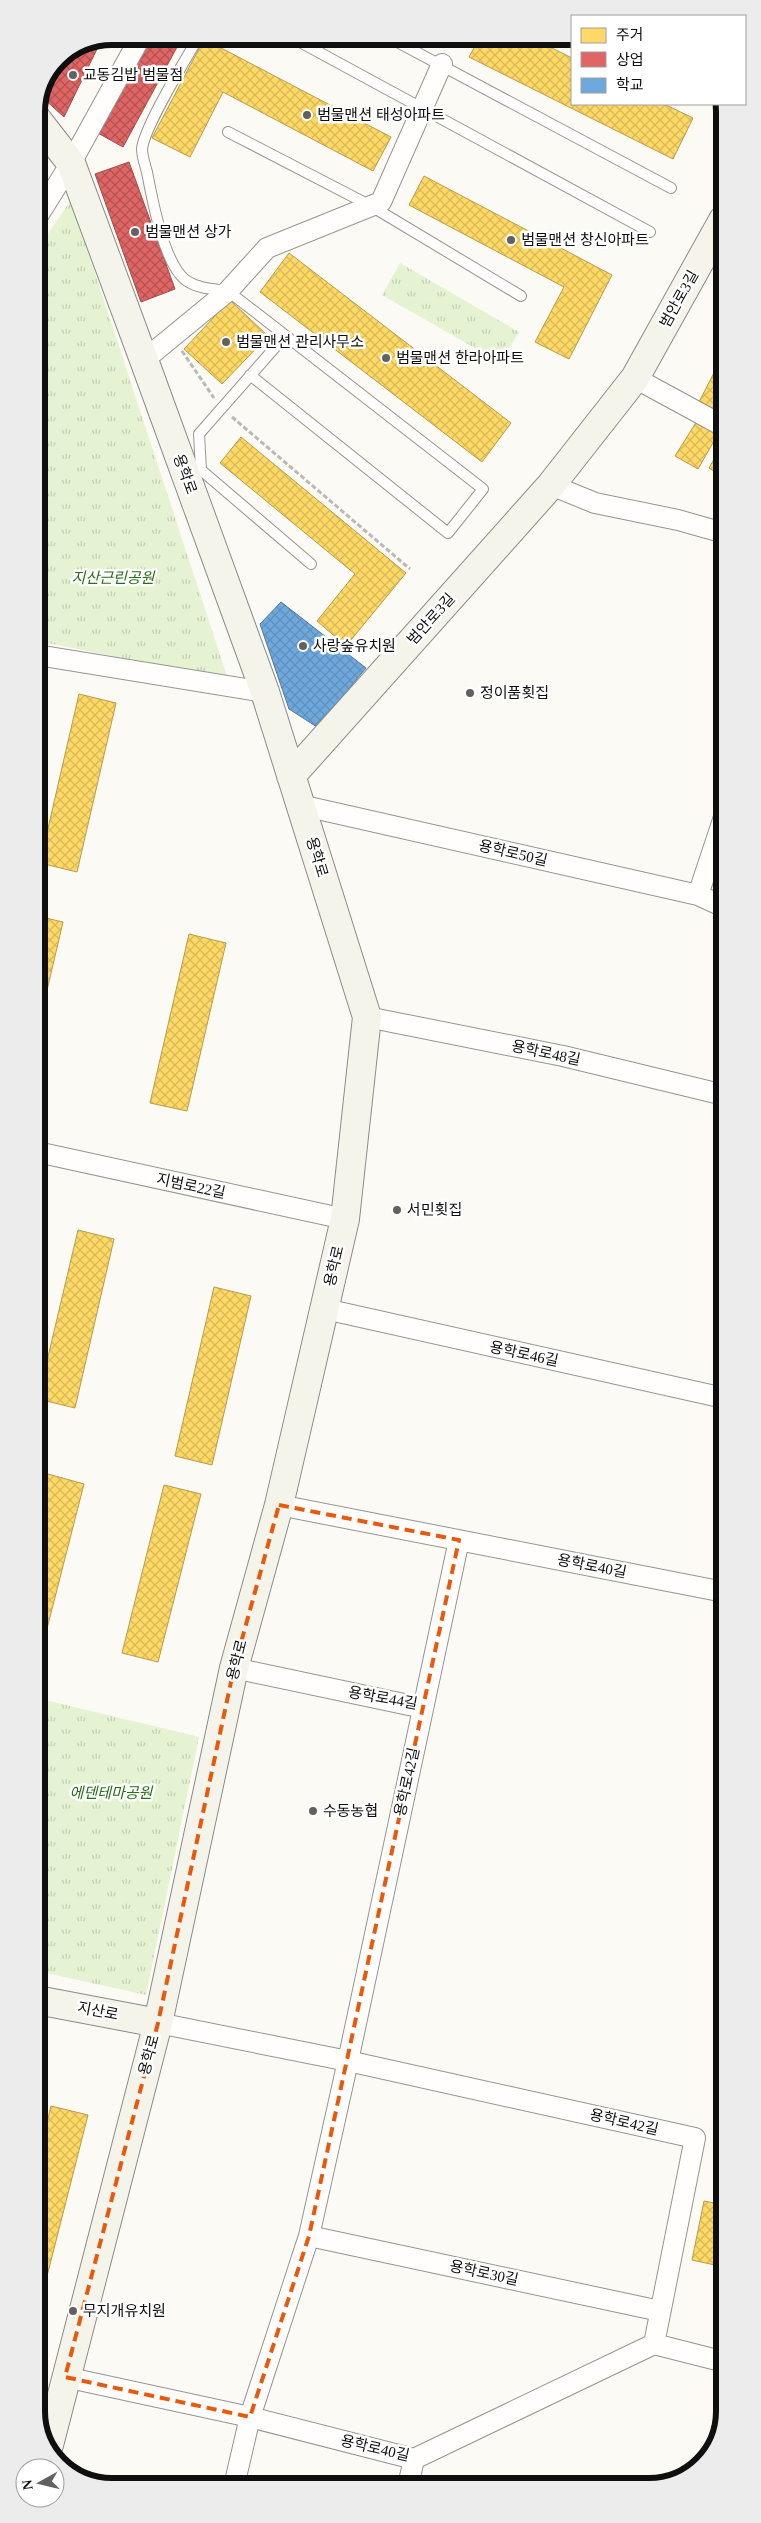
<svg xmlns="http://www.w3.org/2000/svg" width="761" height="2523" font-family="'Times New Roman','Noto Sans KR',serif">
<defs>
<pattern id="park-tufts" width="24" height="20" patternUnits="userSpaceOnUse" patternTransform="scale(1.25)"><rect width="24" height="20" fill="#e5f3d2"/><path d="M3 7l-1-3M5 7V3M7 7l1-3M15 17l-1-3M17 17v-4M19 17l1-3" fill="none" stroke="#c3cfb3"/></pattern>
<pattern id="homes-cross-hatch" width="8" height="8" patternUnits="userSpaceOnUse" patternTransform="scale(1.25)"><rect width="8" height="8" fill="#ffd966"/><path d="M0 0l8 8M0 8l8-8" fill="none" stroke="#d9b957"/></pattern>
<pattern id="shops-cross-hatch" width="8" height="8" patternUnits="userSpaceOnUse" patternTransform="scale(1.25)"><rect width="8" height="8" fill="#e06666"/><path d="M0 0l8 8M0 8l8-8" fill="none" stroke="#b45252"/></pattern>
<pattern id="schools-cross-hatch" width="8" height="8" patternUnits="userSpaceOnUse" patternTransform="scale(1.25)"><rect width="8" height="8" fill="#6fa8dc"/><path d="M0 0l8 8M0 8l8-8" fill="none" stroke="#5f8fbc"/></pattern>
</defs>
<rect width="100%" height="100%" fill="#fcfaf4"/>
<path fill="url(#park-tufts)" d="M 71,200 L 228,679 L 37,641 L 36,251 Z
M 400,263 L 519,332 L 501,363 L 382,295 Z
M 37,1698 L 199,1737 L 146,1995 L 37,1971 Z"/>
<path fill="url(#homes-cross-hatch)" stroke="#b79c4c" d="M 435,37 L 454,37 L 451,44 Z
M 480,37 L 530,37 L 572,58 L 572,104 L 664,104 L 693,118 L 673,159 L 469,57 Z
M 204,39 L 391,137 L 373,171 L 223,92 L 190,157 L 152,138 Z
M 424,176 L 612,275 L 569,359 L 535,342 L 564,287 L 409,205 Z
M 289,253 L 511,423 L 482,462 L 260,292 Z
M 230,300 L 268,336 L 222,384 L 184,349 Z
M 719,363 L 723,366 L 723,417 L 699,402 Z
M 697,421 L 718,434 L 698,469 L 675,456 Z
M 241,437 L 406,573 L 346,646 L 317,621 L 355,574 L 220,463 Z
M 723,443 L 723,477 L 709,468 Z
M 79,694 L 116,703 L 77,872 L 40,863 Z
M 37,916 L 63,922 L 37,1033 Z
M 189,934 L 226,943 L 187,1111 L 150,1103 Z
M 78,1230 L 114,1239 L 75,1408 L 38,1399 Z
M 214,1287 L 251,1296 L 212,1465 L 175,1456 Z
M 48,1474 L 84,1484 L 41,1652 L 37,1650 L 37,1516 Z
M 164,1485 L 201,1494 L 158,1662 L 122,1653 Z
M 51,2106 L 88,2115 L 45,2284 L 38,2282 L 38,2160 Z
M 704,2201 L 725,2205 L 724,2267 L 692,2260 Z"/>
<path fill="url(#shops-cross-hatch)" stroke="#a14c4c" d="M 148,36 L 183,36 L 123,147 L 96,132 Z
M 91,45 L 97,49 L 64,117 L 42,97 L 59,58 Z
M 129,162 L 175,289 L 141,302 L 95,174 Z"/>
<path fill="url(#schools-cross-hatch)" stroke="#527a9e" d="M 281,602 L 366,668 L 317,727 L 289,709 L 260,624 Z"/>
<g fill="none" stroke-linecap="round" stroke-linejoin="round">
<defs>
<path id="lane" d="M 199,36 C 186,59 144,127 142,149 C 142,156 145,165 147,172 C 152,198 164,266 187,281 C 199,289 214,289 228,291 L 483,489 L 448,533 L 250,375
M 289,36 L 650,232
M 388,37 L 671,188
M 228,132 L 371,206 L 521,296
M 285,336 L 199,434 L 201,470 L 311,564"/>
<path id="street" d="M 36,219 L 71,163 L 141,36
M 144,360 L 228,291 L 267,248 L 381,202 L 442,64
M 635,378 L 723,426
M 551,485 L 595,503 L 678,520 L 724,533
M 37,655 L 265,692
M 300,805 L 698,895 L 724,907
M 698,895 L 724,817
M 367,1017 L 563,1056 L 724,1095
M 37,1152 L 345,1219
M 325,1309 L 724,1398
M 279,1505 L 724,1592
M 234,1668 L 423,1708
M 158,2023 L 348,2061 L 695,2138 L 654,2344
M 309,2236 L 660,2311
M 65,2377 L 250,2417 L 414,2459 L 654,2344 L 725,2362
M 234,2486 L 250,2417 L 309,2236 L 348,2061 L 459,1540
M 408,2486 L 414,2459"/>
<path id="secondary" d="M 36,118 L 71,163 L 144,360 L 265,692 L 367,1017 L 345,1219 L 279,1505 L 234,1668 L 158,2023 L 49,2445
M 291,776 L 551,485 L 635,378 L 723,220
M 37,2000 L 158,2023"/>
</defs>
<use href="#lane" stroke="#969592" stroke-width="12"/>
<use href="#street" stroke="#969592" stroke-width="22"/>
<use href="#secondary" stroke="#8c8b89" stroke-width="30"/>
<path stroke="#b9b9b8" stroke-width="3" stroke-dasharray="5 2.5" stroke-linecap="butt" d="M 182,351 L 214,398
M 232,417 L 410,569"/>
<use href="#lane" stroke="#fffefd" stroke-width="10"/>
<use href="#street" stroke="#fffefd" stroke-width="20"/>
<use href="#secondary" stroke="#f5f4eb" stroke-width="28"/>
</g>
<path fill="none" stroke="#e8590c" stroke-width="4" stroke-dasharray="10 6" stroke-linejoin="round" d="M 279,1505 L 459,1540 L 309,2236 L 250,2417 L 65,2377 L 158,2023 L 234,1668 Z"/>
<g fill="#62615f" stroke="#fff" stroke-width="2">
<circle cx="73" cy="75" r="5"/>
<circle cx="307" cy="115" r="5"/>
<circle cx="135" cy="232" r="5"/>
<circle cx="511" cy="240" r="5"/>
<circle cx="226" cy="342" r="5"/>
<circle cx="386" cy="358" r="5"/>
<circle cx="303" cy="646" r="5"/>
<circle cx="470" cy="693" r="5"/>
<circle cx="397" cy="1210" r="5"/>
<circle cx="313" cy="1811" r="5"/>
<circle cx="73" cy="2311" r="5"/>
</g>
<g text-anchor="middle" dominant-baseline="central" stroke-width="5" stroke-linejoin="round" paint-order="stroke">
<g font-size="15" fill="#0f0f0f" stroke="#fff" text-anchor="start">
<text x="83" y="75">교동김밥 범물점</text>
<text x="317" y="115">범물맨션 태성아파트</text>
<text x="145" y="232">범물맨션 상가</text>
<text x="521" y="240">범물맨션 창신아파트</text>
<text x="236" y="342">범물맨션 관리사무소</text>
<text x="396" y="358">범물맨션 한라아파트</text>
<text x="313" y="646">사랑숲유치원</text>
<text x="480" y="693">정이품횟집</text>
<text x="407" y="1210">서민횟집</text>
<text x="323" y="1811">수동농협</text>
<text x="83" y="2311">무지개유치원</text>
</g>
<g font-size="15" fill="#0f0f0f" stroke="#fff">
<text transform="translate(679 299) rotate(-61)">범안로3길</text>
<text transform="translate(185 474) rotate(70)">용학로</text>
<text transform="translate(431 619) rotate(-48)">범안로3길</text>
<text transform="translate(513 853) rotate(13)">용학로50길</text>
<text transform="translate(317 857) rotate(73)">용학로</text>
<text transform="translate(546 1053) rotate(12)">용학로48길</text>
<text transform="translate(191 1186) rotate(12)">지범로22길</text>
<text transform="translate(334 1266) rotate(-77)">용학로</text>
<text transform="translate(524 1354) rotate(12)">용학로46길</text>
<text transform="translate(592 1566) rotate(11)">용학로40길</text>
<text transform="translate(237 1660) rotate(-76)">용학로</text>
<text transform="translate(383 1698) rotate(10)">용학로44길</text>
<text transform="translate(407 1782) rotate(-78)">용학로42길</text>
<text transform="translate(98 2011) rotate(11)">지산로</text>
<text transform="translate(149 2055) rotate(-75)">용학로</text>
<text transform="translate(624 2122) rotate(13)">용학로42길</text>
<text transform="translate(484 2273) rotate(12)">용학로30길</text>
<text transform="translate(375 2448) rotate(13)">용학로40길</text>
</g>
<g font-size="15" font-style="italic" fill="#296e18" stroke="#fff">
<text x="113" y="578">지산근린공원</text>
<text x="111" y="1793">에덴테마공원</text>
</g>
</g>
<path d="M0 0H761V2523H0ZM112 45H649A67 67 0 0 1 716 112V2411A67 67 0 0 1 649 2478H112A67 67 0 0 1 45 2411V112A67 67 0 0 1 112 45Z" fill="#ececec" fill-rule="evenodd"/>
<path fill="none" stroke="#0f0f0f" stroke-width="6" d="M112 45H649A67 67 0 0 1 716 112V2411A67 67 0 0 1 649 2478H112A67 67 0 0 1 45 2411V112A67 67 0 0 1 112 45Z"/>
<rect x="571" y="15" width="175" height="90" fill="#ffffff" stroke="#9f9f9f"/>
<rect x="581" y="28" width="25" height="15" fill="#ffd966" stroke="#9f9f9f"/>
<text x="616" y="40" font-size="15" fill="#0f0f0f">주거</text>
<rect x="581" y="52" width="25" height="15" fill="#e06666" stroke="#9f9f9f"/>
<text x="616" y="65" font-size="15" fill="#0f0f0f">상업</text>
<rect x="581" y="78" width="25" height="15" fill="#6fa8dc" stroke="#9f9f9f"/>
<text x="616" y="90" font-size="15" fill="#0f0f0f">학교</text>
<g transform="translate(40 2483) rotate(262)"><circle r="24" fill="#ffffff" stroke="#9f9f9f"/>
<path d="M0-4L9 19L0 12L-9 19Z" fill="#62615f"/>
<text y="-8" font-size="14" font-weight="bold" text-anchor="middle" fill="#0f0f0f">N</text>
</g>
</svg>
